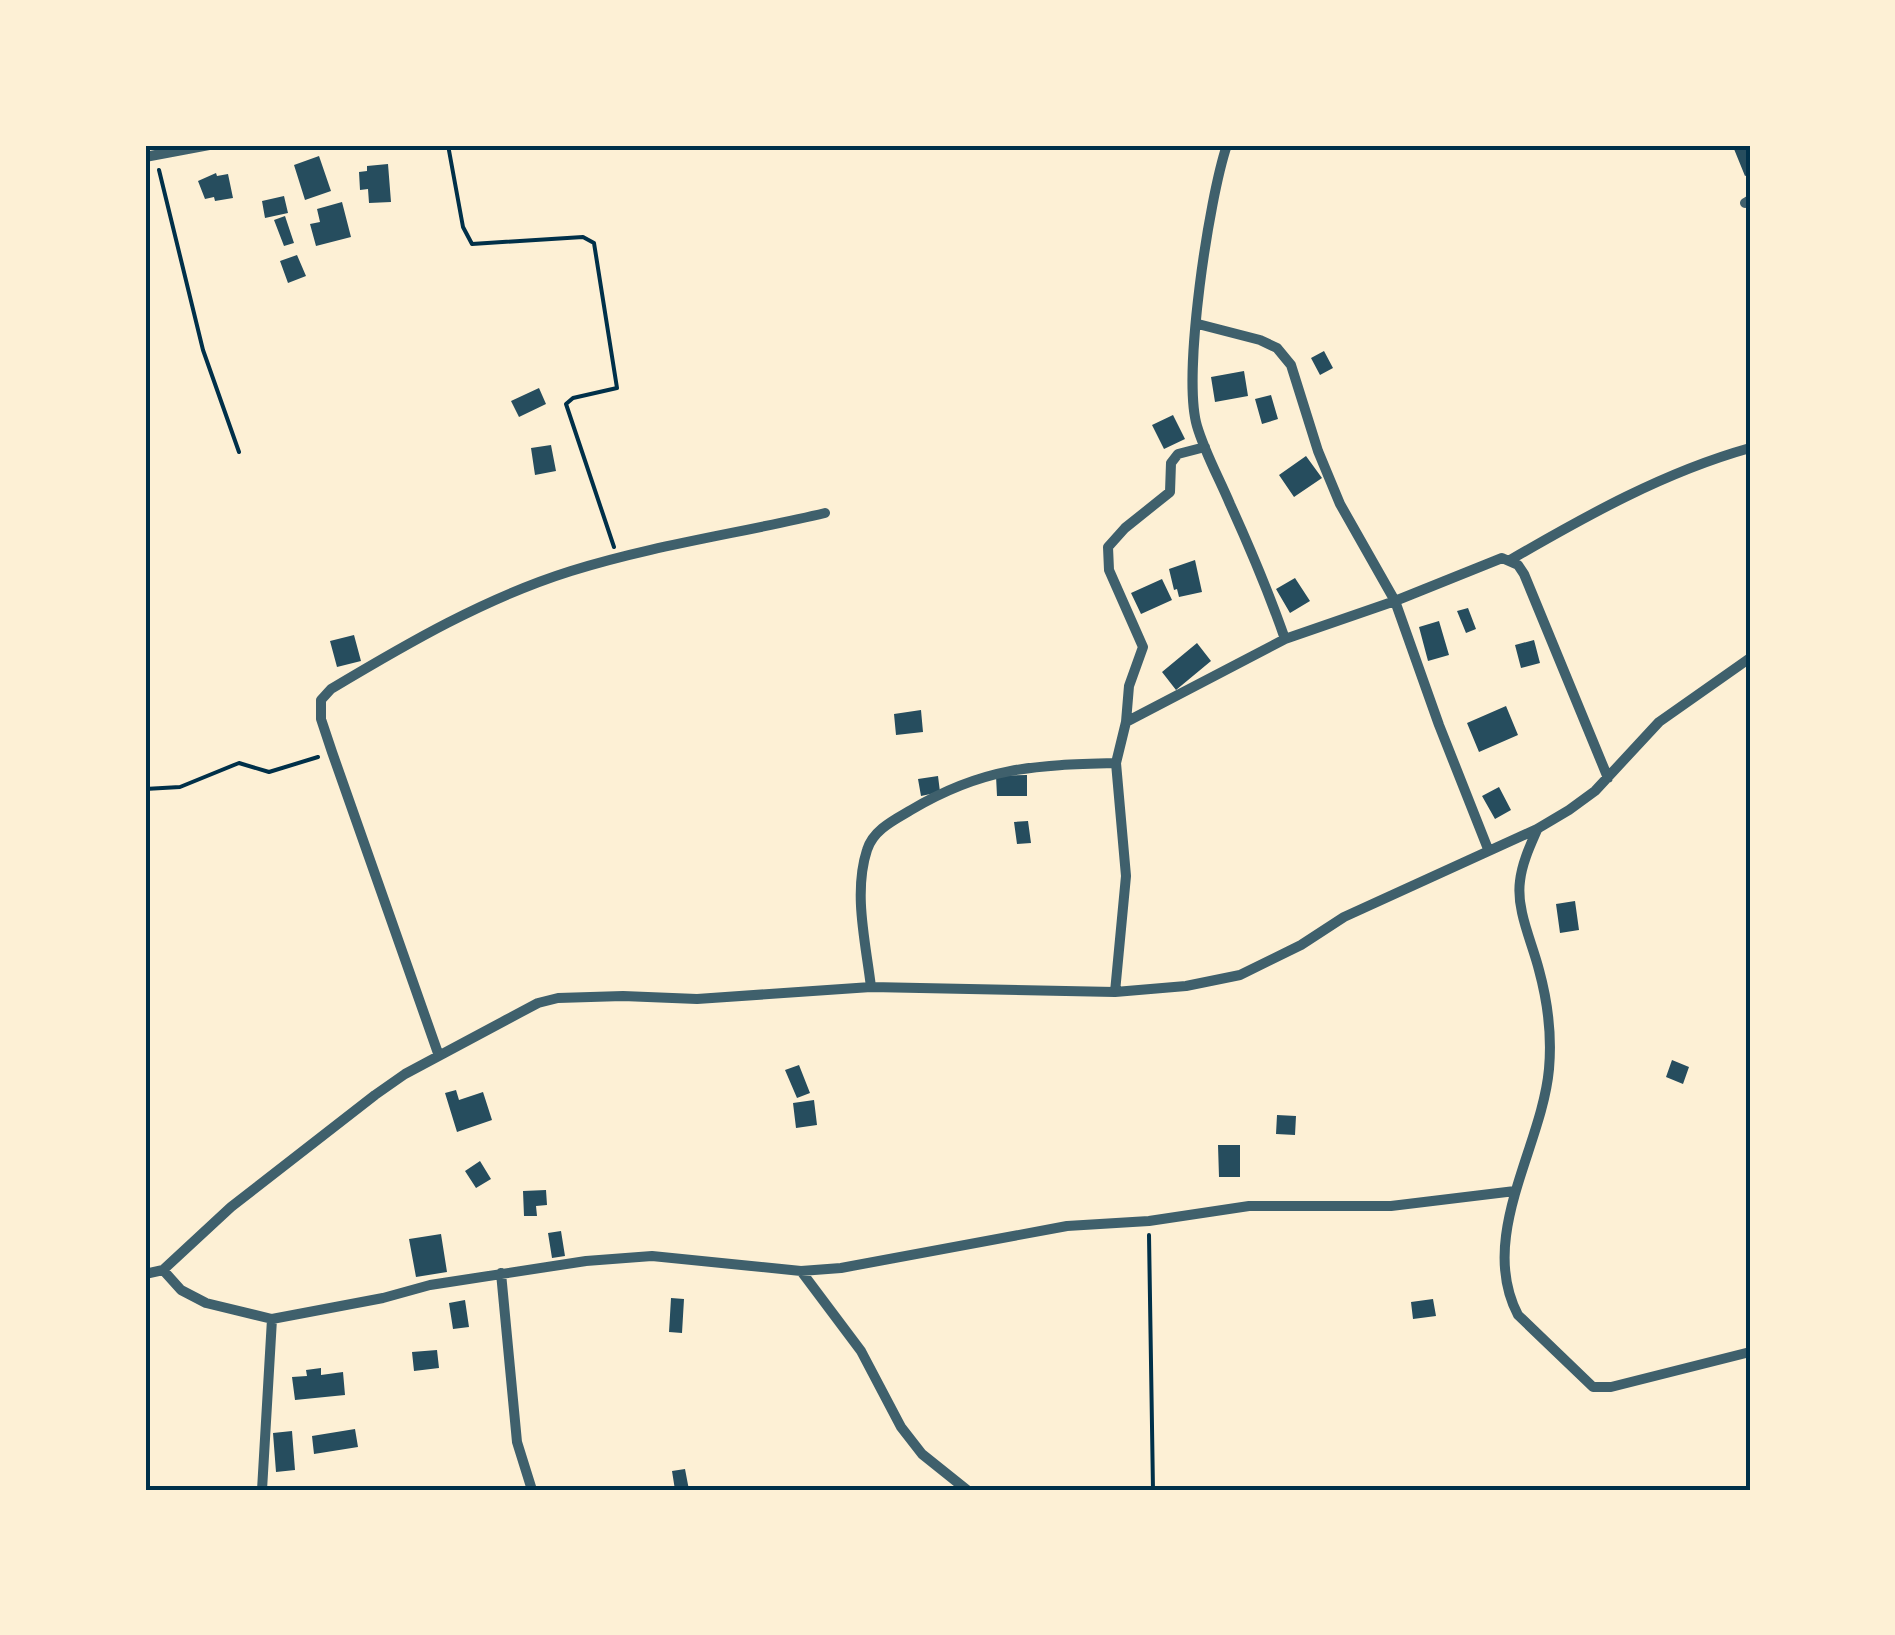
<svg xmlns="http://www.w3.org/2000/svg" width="1895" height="1635" font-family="'Golos Text',sans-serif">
<rect width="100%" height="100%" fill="#fdf0d5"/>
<path fill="#264d5e" d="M 1743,145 L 1750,145 L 1750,174 L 1745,176 L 1734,149 Z
M 319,156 L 331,191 L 305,200 L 294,165 Z
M 388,164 L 391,202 L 369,203 L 368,189 L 360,190 L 359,172 L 367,171 L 367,166 Z
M 216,173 L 217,176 L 228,174 L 233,198 L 215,201 L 214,197 L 205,199 L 198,181 Z
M 284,196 L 288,213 L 265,218 L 262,201 Z
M 342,202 L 351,237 L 316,246 L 310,224 L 320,222 L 317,209 Z
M 285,216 L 294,243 L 284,246 L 274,220 Z
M 297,255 L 306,276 L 288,283 L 280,261 Z
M 1324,351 L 1333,368 L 1320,375 L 1311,358 Z
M 1244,371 L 1248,396 L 1215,402 L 1211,377 Z
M 539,388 L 546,404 L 519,417 L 511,401 Z
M 1271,395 L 1278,419 L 1262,424 L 1255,399 Z
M 1173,415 L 1185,439 L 1164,449 L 1152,425 Z
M 551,445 L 556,471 L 535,475 L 531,448 Z
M 1306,456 L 1322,478 L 1294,497 L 1279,475 Z
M 1195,560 L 1202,592 L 1179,597 L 1177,589 L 1174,590 L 1169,569 Z
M 1295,578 L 1310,601 L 1290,613 L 1276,589 Z
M 1162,579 L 1172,600 L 1141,614 L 1131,593 Z
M 1468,608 L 1476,629 L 1466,633 L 1457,611 Z
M 1439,621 L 1449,655 L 1428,661 L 1419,627 Z
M 354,635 L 361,661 L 337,667 L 330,641 Z
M 1534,640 L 1540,663 L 1521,668 L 1515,645 Z
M 1197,643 L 1211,661 L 1176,690 L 1162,672 Z
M 1506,706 L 1518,735 L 1479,752 L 1467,723 Z
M 921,710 L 923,732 L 896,735 L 894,714 Z
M 1027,775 L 1027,796 L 997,796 L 996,776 Z
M 938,776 L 940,792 L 921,796 L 918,779 Z
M 1499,787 L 1511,810 L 1495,819 L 1482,796 Z
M 1028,821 L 1031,843 L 1017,844 L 1014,822 Z
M 1575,901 L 1579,930 L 1560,933 L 1556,904 Z
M 1672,1060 L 1689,1067 L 1683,1084 L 1666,1077 Z
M 799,1065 L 810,1093 L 797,1098 L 785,1070 Z
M 456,1090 L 459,1100 L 483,1092 L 492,1120 L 457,1132 L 445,1093 Z
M 814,1100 L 817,1125 L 796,1128 L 793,1103 Z
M 1277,1115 L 1296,1116 L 1295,1135 L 1276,1134 Z
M 1218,1145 L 1240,1145 L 1240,1177 L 1219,1177 Z
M 480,1161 L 491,1179 L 476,1188 L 465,1171 Z
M 546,1190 L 547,1205 L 536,1206 L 537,1216 L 524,1216 L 523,1191 Z
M 561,1231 L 565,1256 L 552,1258 L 548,1233 Z
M 441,1234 L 447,1272 L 416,1277 L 409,1239 Z
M 671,1298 L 684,1299 L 682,1333 L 669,1332 Z
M 1433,1299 L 1436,1316 L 1413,1319 L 1411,1302 Z
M 465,1300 L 469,1327 L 453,1329 L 449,1303 Z
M 437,1350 L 439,1368 L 414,1371 L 412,1352 Z
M 321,1368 L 321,1375 L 343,1372 L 345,1395 L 295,1400 L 292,1377 L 307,1376 L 306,1370 Z
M 355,1429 L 358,1447 L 314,1454 L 312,1436 Z
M 292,1431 L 295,1470 L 276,1472 L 273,1433 Z
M 685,1469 L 689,1490 L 675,1490 L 672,1471 Z"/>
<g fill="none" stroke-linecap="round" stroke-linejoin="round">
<path stroke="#003049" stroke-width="4" d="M 448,145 L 463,227 L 472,244 L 583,237 L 594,243 L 617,388 L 573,398 L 566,404 L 614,547
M 159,170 L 203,350 L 239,452
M 145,789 L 180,787 L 239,763 L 269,772 L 318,757
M 1149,1235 L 1153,1490"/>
<path stroke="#3f606c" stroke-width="10" d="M 1227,145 C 1209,198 1182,375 1197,426 C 1205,453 1219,478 1230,504 C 1250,548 1269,593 1285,639
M 145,157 L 209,145
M 1745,203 L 1750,200
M 1198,324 L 1260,340 L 1277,348 L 1291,365 L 1318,451 L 1340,504 L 1395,601 L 1439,725 L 1488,849
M 1510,560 C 1586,516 1664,472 1750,448
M 1126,722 L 1285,639 L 1395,601 L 1502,558 L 1518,565 L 1524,574 L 1608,778
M 1537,830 C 1530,846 1522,863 1520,881 C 1516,910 1532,942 1539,970 C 1548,1003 1552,1035 1549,1069 C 1542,1147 1477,1237 1518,1315 L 1593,1387 L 1611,1387 L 1750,1352
M 871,987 C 866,944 853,893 867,850 C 873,830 894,820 911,810 C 983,767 1034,765 1116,763
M 1115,992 L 1126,876 L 1116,763 L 1126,722 L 1129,686 L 1143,647 L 1109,570 L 1108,547 L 1125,528 L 1170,492 L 1171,463 L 1178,454 L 1205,447
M 439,1056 L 332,752 L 321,719 L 321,700 L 331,689 C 408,643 485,598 571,571 C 654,545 741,533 825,513
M 163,1270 L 181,1290 L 206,1303 L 272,1319 L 383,1298 L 430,1285 L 586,1261 L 652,1256 L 801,1271 L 841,1268 L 1067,1226 L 1149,1221 L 1249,1206 L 1391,1206 L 1515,1191
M 801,1271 L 861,1351 L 901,1427 L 922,1454 L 967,1490
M 501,1273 L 517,1442 L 532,1490
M 145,1274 L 163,1270 L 231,1207 L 375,1095 L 405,1074 L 506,1020 L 538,1003 L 558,998 L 623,996 L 697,999 L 871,987 L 1115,992 L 1186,986 L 1240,975 L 1301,945 L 1344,917 L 1537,829 L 1569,810 L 1595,791 L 1659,722 L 1750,658
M 262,1490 L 272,1319"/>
</g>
<rect width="1895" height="1635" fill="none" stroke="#fdf0d5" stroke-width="295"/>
<rect x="148" y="148" width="1600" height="1340" fill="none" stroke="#003049" stroke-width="4"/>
</svg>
